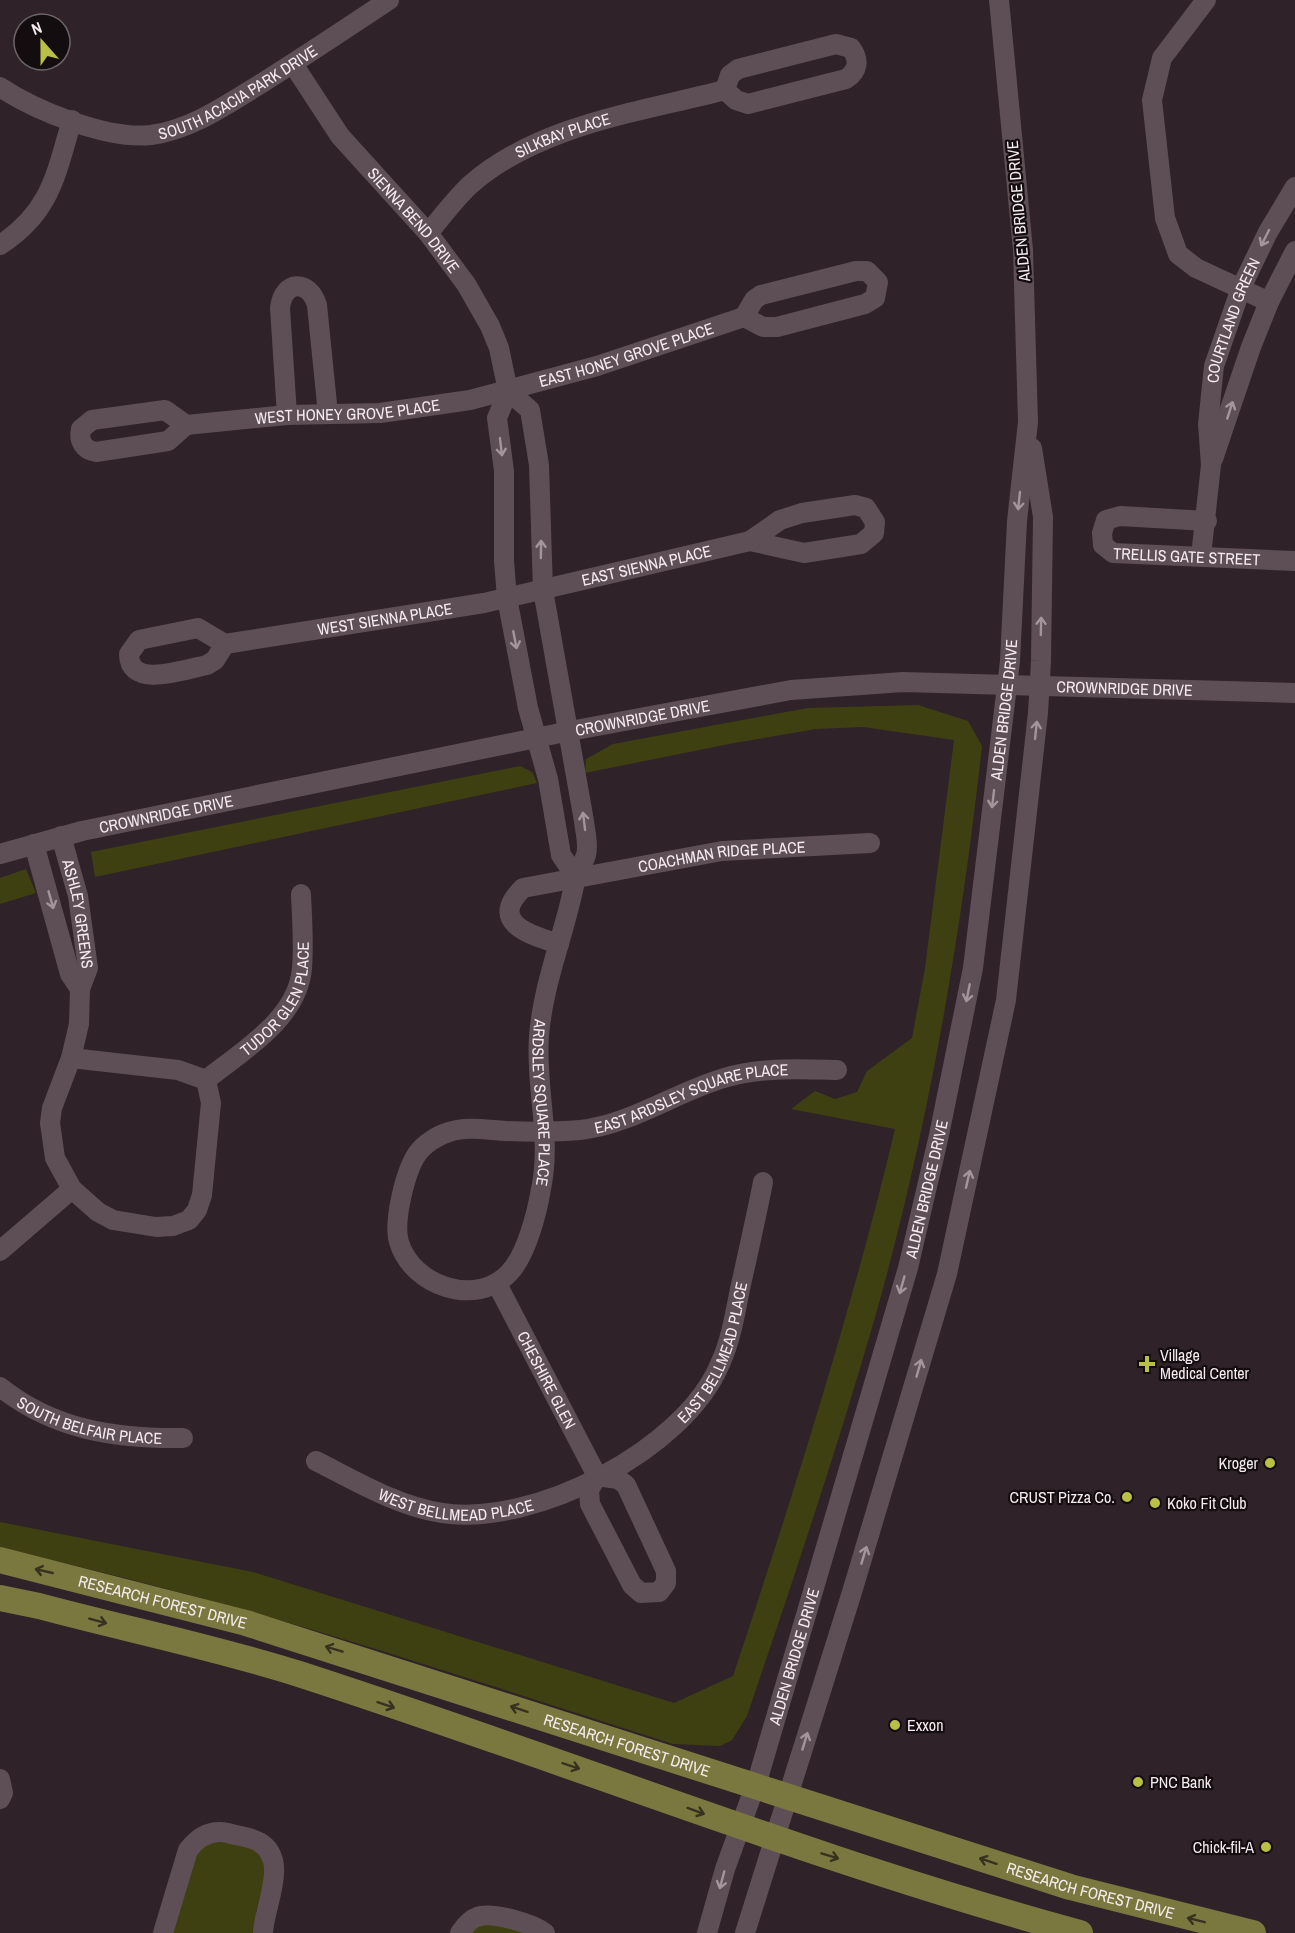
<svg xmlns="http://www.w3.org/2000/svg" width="1295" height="1933" font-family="'Archivo Narrow',sans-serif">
<rect width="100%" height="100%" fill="#2f2228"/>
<path fill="#3e4012" d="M 918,705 L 968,721 L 982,746 C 961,937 928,1129 876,1314 C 837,1450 792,1583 747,1716 L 732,1740 L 720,1746 L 673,1744 C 450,1673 229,1597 0,1549 L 0,1522 L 253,1572 L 674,1703 L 733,1676 C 793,1495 851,1314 895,1129 L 791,1109 L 815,1091 L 835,1099 L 857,1092 L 867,1071 L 912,1038 L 925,968 L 954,740 L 863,727 L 816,729 L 734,743 L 585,773 L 586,759 L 613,744 L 808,708 Z
M 520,766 L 532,772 L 537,783 L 95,877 L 91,852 Z
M 26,869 L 36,893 L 0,904 L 0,878 Z
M 223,1838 L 253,1848 L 263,1856 L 266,1879 L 256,1911 L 256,1933 L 170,1933 L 200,1845 Z
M 493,1921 L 531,1933 L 468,1933 L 470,1929 Z"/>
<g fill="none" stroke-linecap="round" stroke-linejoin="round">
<g stroke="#5e4f56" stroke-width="20">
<path d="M 1206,0 L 1162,58 L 1152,100 L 1165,218 L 1178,254 L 1196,268 L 1269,302"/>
<path d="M 836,44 L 851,48 C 860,60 858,71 846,79 L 748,104 L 736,100 L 725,90 L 730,75 L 738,69 Z"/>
<path id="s1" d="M 293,64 L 340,136 L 428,233 L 466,284 L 490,326 L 499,348 L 508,391 L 530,410 L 539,465 L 543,590 L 584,821 C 585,831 589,845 586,855 C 583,864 577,872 575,881 C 565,933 543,983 539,1036 C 535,1087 552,1137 541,1189 C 537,1213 526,1256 509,1273 C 476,1308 412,1286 399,1242 C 393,1222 405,1172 417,1154 C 424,1144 438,1135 449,1132 C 467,1126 487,1130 506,1131 C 531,1132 555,1132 580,1130 C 630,1125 676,1092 724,1078 C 761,1067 799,1069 837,1070"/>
<path id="s2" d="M 0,87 C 36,111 108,140 151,135 C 193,129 227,104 262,83 C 305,56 347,28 389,0"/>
<path id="s3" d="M 428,233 C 442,217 455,199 470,185 C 538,125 640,112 725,90"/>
<path d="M 0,245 C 51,212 56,174 72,120"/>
<path d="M 856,271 L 867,271 L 878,282 L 875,298 L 865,304 L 777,327 L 763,327 L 744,317 L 754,300 L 761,295 Z"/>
<path d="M 508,391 L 497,418 L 504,471 L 504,561 L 507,598 L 528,708 L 548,779 L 561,855 L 576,877"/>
<path d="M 165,410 L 186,425 L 168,441 L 96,452 C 84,450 78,441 81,429 L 92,420 Z"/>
<path d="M 287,415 L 280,308 C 283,280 309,279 317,305 L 328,414"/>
<path id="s4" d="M 186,425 L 287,415 L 380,413 L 470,400 L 597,366 L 744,317"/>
<path d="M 1213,459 L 1251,347 L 1269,302 L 1295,251"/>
<path d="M 855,505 L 866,508 L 875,522 L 874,533 L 861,544 L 804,553 L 750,541 L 780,520 L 802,513 Z"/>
<path id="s5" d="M 1207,521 L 1120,516 L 1106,520 L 1102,533 L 1103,545 L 1113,553 L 1295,561"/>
<path id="s6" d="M 1201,556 L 1211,465 L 1208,424 L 1214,366 L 1241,288 L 1268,232 L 1295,187"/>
<path d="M 198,628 L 225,644 L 215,660 L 207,665 C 185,669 129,690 129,654 L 139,640 Z"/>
<path id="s7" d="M 225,644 L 484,603 L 750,541"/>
<path id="s8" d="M 61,836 L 78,896 L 88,968 L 80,989 L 79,1024 L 71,1058 L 52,1108 L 50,1123 L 55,1158 L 72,1189 L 98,1212 L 113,1220 L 156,1227 L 173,1226 L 189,1220 L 197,1210 L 202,1195 L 211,1103 L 206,1080"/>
<path d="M 34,844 L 70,974 L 80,989"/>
<path id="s9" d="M 0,854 L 82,831 L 570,731 L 791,690 L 903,682 L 1295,693"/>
<path id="s10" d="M 559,944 C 531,935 487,923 523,888 L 722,851 L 870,843"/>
<path d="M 71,1058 L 178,1070 L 206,1080"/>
<path id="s11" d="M 206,1080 C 242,1051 298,1019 302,968 C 304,943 302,918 301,894"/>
<path d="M 0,1251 L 72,1189"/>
<path id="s12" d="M 497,1284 L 597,1476"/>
<path id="s13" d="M 0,1387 C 54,1430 116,1439 183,1438"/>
<path id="s14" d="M 316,1461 C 356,1481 397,1506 442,1513 C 534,1527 684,1450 720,1364 C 731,1340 735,1314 740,1289 C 748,1253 756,1218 763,1182"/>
<path d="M 597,1476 L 618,1479 L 626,1485 L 666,1571 L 666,1583 L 659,1592 L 641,1593 L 632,1585 L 590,1504 L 589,1490 Z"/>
<path d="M 0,1779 L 3,1793 L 0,1799"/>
<path d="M 163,1933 L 188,1850 C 198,1837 211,1829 228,1833 C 237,1836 251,1837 259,1842 C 290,1860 264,1905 263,1933"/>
<path d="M 460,1933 C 464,1927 470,1919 477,1917 C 492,1911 534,1924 545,1933"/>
<path id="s15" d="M 707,1933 L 725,1869 L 759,1775 L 908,1268 L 939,1135 L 973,968 L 1010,661 L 1017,521 L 1028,422 L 1023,250 L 999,0"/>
<path d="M 745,1933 L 852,1592 L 947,1274 L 1006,1000 L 1038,713 L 1041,661 L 1043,517 L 1032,448"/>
</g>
<g stroke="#7b783f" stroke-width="26">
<path id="s16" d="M 0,1560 L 246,1623 L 1070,1887 L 1253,1933"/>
<path d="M 0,1598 L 39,1606 C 125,1629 214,1647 299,1674 C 560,1758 815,1861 1080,1933"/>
</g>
</g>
<defs><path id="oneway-shaft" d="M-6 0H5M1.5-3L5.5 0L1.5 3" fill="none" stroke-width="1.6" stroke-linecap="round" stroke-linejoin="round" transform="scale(1.5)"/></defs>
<g stroke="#a2959b">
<use href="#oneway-shaft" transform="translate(1265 238) rotate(117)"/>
<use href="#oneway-shaft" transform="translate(1230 410) rotate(-72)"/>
<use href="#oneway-shaft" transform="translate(501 447) rotate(83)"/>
<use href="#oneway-shaft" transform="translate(1019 501) rotate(96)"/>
<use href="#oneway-shaft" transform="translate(541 549) rotate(-89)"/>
<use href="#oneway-shaft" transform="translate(1041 626) rotate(-89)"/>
<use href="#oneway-shaft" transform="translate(515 640) rotate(79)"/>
<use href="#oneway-shaft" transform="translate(1036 730) rotate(-84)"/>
<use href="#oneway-shaft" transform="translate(993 799) rotate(97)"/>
<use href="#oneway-shaft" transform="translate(584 821) rotate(-97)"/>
<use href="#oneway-shaft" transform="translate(51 900) rotate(74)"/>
<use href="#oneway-shaft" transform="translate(968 993) rotate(101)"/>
<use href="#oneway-shaft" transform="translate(968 1179) rotate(-77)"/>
<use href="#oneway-shaft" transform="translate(902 1285) rotate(106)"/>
<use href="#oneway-shaft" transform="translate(919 1368) rotate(-74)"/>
<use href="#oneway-shaft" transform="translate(864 1555) rotate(-73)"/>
<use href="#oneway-shaft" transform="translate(805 1741) rotate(-73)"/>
<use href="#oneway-shaft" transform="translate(722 1880) rotate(105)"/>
</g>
<g stroke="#373220">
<use href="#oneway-shaft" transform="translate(44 1571) rotate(-167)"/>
<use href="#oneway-shaft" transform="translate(98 1621) rotate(15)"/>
<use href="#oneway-shaft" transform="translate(334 1649) rotate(-163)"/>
<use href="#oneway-shaft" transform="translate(386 1705) rotate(19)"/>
<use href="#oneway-shaft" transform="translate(519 1709) rotate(-162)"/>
<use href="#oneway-shaft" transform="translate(571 1766) rotate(18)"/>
<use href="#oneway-shaft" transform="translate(696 1811) rotate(20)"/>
<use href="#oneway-shaft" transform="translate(830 1856) rotate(17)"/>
<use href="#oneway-shaft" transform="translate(988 1861) rotate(-162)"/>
<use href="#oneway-shaft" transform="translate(1196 1920) rotate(-166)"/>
</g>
<g fill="#bac045" stroke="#130d10" stroke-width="2">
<path d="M1144 1355h6v6h6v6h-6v6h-6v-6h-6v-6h6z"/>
<circle cx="1270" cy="1463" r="6"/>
<circle cx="1127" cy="1497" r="6"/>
<circle cx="1155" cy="1503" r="6"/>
<circle cx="895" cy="1725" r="6"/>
<circle cx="1138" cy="1782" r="6"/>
<circle cx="1266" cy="1847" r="6"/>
</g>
<g text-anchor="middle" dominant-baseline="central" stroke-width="4.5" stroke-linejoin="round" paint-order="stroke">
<g font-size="16" fill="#f5ebef" stroke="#130d10">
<text stroke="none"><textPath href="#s2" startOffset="258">SOUTH ACACIA PARK DRIVE</textPath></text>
<text stroke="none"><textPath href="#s3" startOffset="170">SILKBAY PLACE</textPath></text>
<text transform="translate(1018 211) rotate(-95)">ALDEN BRIDGE DRIVE</text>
<text stroke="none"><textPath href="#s1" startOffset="198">SIENNA BEND DRIVE</textPath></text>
<text stroke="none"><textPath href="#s6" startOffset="240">COURTLAND GREEN</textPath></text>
<text stroke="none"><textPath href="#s4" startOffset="448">EAST HONEY GROVE PLACE</textPath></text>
<text stroke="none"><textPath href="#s4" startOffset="162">WEST HONEY GROVE PLACE</textPath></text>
<text stroke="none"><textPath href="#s5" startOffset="214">TRELLIS GATE STREET</textPath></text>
<text stroke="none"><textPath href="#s7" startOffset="429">EAST SIENNA PLACE</textPath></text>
<text stroke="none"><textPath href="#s7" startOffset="162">WEST SIENNA PLACE</textPath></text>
<text stroke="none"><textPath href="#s9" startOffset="1142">CROWNRIDGE DRIVE</textPath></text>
<text stroke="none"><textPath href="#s15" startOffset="1262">ALDEN BRIDGE DRIVE</textPath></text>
<text stroke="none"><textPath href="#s9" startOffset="657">CROWNRIDGE DRIVE</textPath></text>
<text stroke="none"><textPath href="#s9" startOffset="171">CROWNRIDGE DRIVE</textPath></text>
<text stroke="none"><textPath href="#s10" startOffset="292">COACHMAN RIDGE PLACE</textPath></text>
<text stroke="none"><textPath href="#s8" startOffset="80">ASHLEY GREENS</textPath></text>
<text stroke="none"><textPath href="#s11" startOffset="112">TUDOR GLEN PLACE</textPath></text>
<text stroke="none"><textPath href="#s1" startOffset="1822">EAST ARDSLEY SQUARE PLACE</textPath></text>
<text stroke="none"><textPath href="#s1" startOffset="1130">ARDSLEY SQUARE PLACE</textPath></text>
<text stroke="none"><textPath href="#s15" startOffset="776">ALDEN BRIDGE DRIVE</textPath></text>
<text stroke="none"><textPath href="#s14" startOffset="477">EAST BELLMEAD PLACE</textPath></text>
<text stroke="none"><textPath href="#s12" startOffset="108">CHESHIRE GLEN</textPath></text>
<text stroke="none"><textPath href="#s13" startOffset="98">SOUTH BELFAIR PLACE</textPath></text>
<text stroke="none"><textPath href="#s14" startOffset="150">WEST BELLMEAD PLACE</textPath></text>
<text stroke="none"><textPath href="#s16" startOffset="168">RESEARCH FOREST DRIVE</textPath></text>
<text stroke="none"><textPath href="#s15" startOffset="290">ALDEN BRIDGE DRIVE</textPath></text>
<text stroke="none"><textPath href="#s16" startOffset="654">RESEARCH FOREST DRIVE</textPath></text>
<text stroke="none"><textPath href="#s16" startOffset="1140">RESEARCH FOREST DRIVE</textPath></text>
</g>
<g font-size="16" fill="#f5ebef" stroke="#130d10" text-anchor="start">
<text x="1160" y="1355">Village<tspan x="1160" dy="18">Medical Center</tspan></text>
<text x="1258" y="1463" text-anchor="end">Kroger</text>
<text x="1115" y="1497" text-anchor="end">CRUST Pizza Co.</text>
<text x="1167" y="1503">Koko Fit Club</text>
<text x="907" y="1725">Exxon</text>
<text x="1150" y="1782">PNC Bank</text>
<text x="1254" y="1847" text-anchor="end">Chick-fil-A</text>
</g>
</g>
<g transform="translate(42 42) rotate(339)"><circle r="28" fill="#130d10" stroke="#6d6669" stroke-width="1.5"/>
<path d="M0-4.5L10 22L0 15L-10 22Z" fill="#bac045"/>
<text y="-9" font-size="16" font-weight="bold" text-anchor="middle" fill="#f5ebef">N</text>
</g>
</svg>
